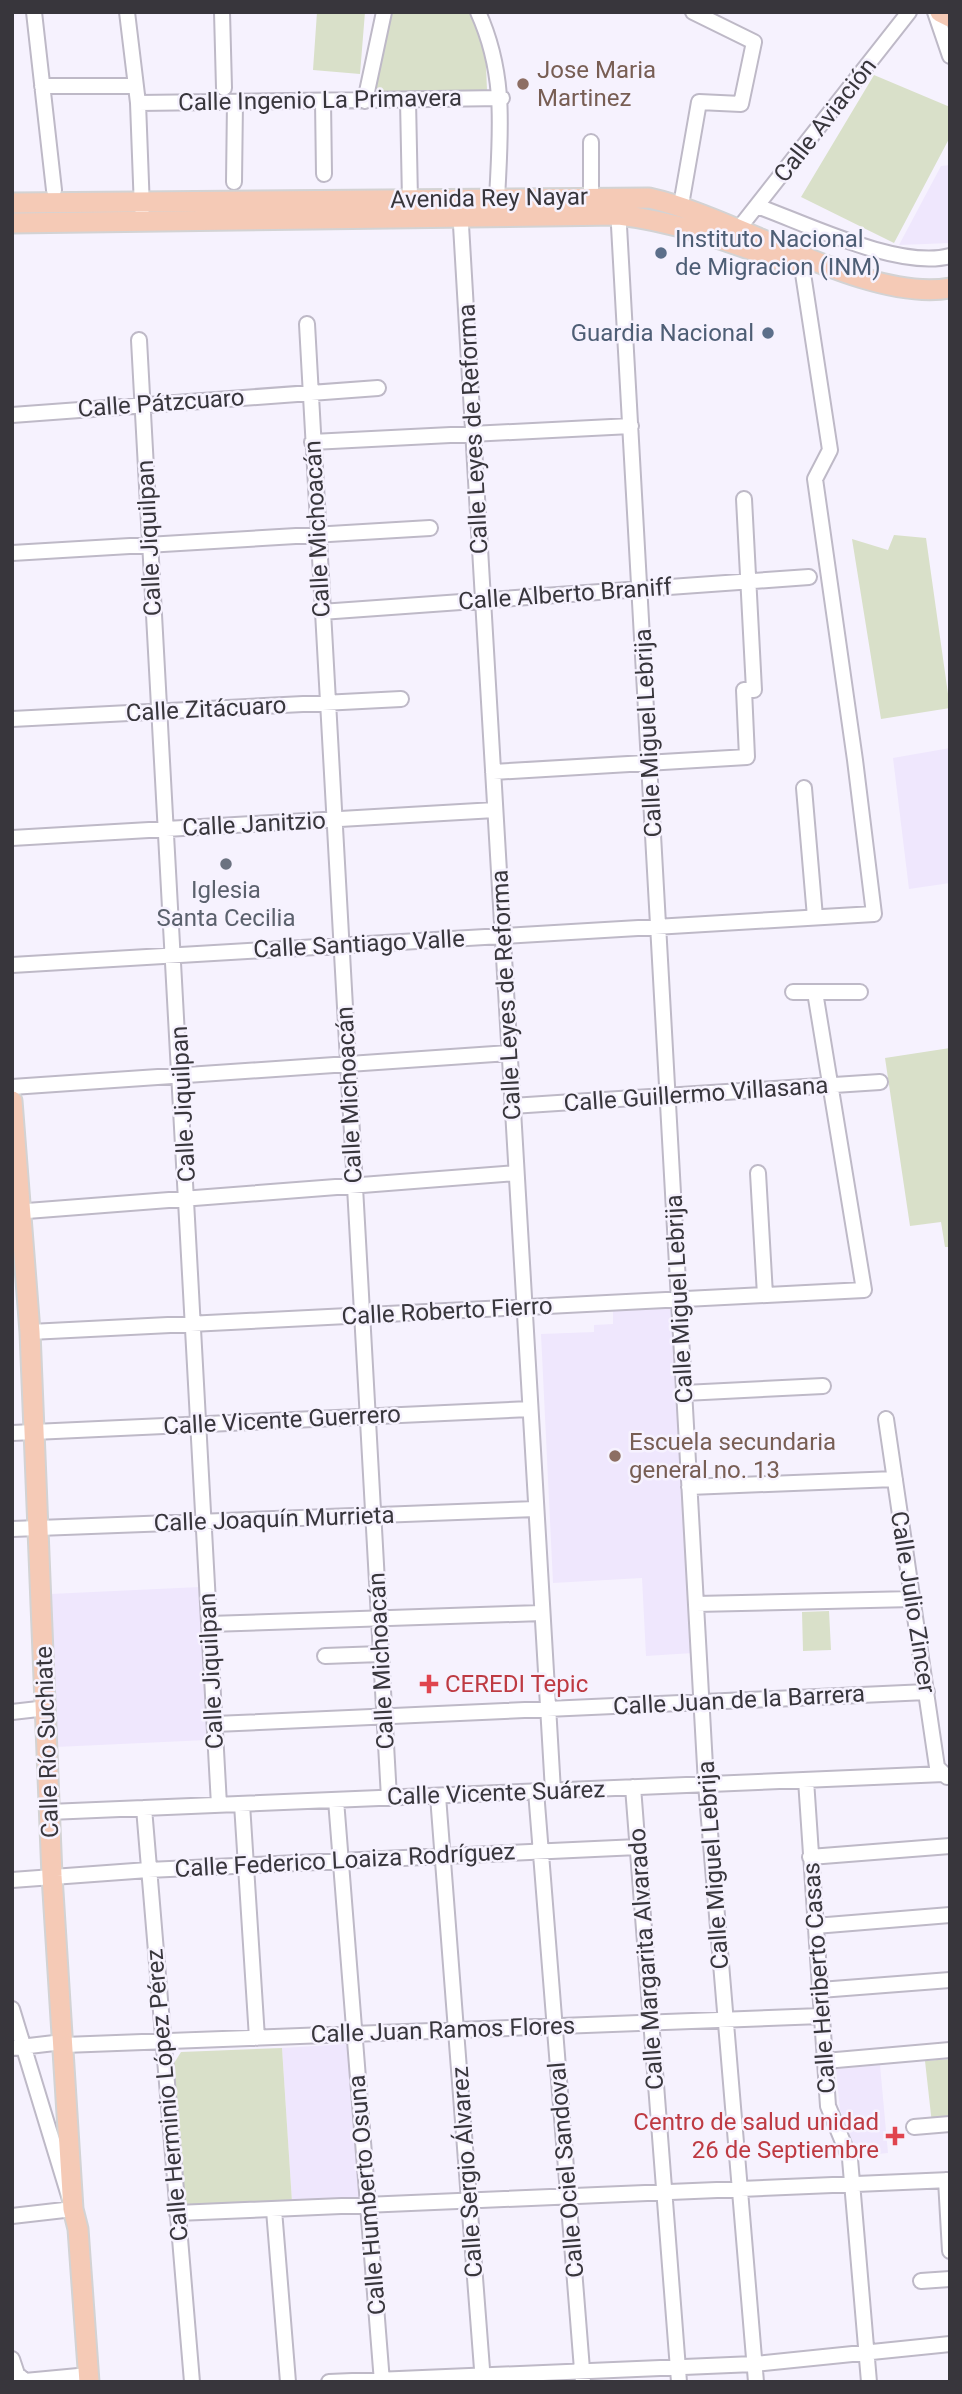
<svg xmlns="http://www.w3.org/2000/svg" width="962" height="2394" font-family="Roboto,sans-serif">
<rect width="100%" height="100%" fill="#f6f2fe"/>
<path fill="#efe7fd" d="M 950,165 L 950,243 L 899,245 L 941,166 Z
M 950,748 L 950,883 L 909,889 L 893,758 Z
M 675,1308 L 693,1653 L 646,1656 L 642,1578 L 553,1583 L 541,1334 L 594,1332 L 594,1325 L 613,1324 L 613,1311 Z
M 200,1587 L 207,1740 L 56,1747 L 50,1594 Z
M 348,2044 L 359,2198 L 292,2202 L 282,2048 Z
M 880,2065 L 888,2153 L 858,2156 L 840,2110 L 836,2069 Z"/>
<path fill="#d9e0c9" d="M 317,12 L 365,12 L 360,74 L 313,70 Z
M 392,12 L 471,12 L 485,42 L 487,90 L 374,93 Z
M 874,75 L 950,107 L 950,137 L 894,243 L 801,197 Z
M 894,535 L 926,538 L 950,708 L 881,719 L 852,539 L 888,550 Z
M 950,1048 L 950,1247 L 945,1247 L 941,1222 L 910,1226 L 885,1058 Z
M 829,1611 L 831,1650 L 803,1651 L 802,1612 Z
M 282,2048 L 292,2202 L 185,2209 L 171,2068 L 181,2052 Z
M 950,2059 L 950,2122 L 932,2124 L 925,2061 Z"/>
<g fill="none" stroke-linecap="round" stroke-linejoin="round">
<defs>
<path id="minor" d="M 34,12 L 54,190
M 127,12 L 138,103 L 142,209
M 222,12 L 224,88
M 478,12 C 507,76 500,132 497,200
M 935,12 L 950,56
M 42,86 L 136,86
M 408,100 L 410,200
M 323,101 L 324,174
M 365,101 L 384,12
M 138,103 L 502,98
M 234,182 L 235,102
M 591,196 L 591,142
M 681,205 L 699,102 L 741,104 L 754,42 L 693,12
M 757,206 C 807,224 900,270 950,256
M 460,208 L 553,1791
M 618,208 L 706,1784 L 756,2382
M 739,239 L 740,227 L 909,12
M 307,324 L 389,1798
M 139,340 L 219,1805
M 12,415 L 378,388
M 312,442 L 631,426
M 12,553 L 430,528
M 321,612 L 809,577
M 12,719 L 401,699
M 493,772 L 747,757 L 744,690 L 754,690 L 744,499
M 804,788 L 815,917
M 12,838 L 495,810
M 12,965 L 874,914 L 855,760 L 815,479 L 830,450 L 800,254
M 793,992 L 860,992
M 12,1087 L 509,1053
M 512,1106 L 880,1082
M 758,1173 L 765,1295
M 14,1212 L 516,1173
M 30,1332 L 864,1290 L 815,992
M 684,1393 L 823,1386
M 886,1419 L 937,1767 L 947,1777
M 12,1433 L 530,1409
M 689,1487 L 895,1479
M 12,1529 L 536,1509
M 696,1604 L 913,1599
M 209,1624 L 542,1613
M 325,1656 L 381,1654
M 12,1712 L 47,1708
M 215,1724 L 927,1692
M 806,1780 L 828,2106 L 850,2159 L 869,2382
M 633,1787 L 679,2382
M 536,1791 L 583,2382
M 438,1796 L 483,2382
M 336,1800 L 382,2382
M 242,1804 L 257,2038
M 144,1808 L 192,2382
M 49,1812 L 944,1774
M 810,1857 L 950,1846
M 12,1880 L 148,1870 L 638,1847
M 815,1926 L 950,1915
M 820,1990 L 950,1980
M 12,2009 L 73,2209 L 12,2216
M 64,2045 L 821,2016
M 12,2048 L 63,2042
M 825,2061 L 950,2050
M 914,2127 L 950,2124
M 946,2180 L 950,2251
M 274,2210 L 288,2382
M 177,2213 L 950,2180
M 921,2281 L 950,2279
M 12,2359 L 17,2374 L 25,2381 L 89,2375
M 329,2382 L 754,2364 L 950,2344"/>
<path id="major" d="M 940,12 L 950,17
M 12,203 L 649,198 C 736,217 867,303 950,288
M 12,223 L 619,215 C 680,222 734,244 791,264
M 12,1101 L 30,1332 L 52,1876 L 73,2209 L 78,2229 L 89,2382"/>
</defs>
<use href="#minor" stroke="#beb9c7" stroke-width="18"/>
<use href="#major" stroke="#d3d3d4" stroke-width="23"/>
<use href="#minor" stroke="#fff" stroke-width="14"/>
<use href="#major" stroke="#f5cab6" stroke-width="19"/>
</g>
<g fill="#8d6e63" stroke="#f6f2fe" stroke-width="2.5">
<circle cx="523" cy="84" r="7"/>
<circle cx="615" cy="1456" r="7"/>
</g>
<g fill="#5c6f8a" stroke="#f6f2fe" stroke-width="2.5">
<circle cx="661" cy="253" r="7"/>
<circle cx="768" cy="333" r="7"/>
</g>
<circle fill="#6b7280" stroke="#f6f2fe" stroke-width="2.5" cx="226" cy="864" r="7"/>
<g fill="#e0444e" stroke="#f6f2fe" stroke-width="2.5">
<path d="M425.5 1673.5h7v7h7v7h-7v7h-7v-7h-7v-7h7z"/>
<path d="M891.5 2125.5h7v7h7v7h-7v7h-7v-7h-7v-7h7z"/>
</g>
<g text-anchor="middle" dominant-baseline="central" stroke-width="5" stroke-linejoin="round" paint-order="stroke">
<g font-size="24" fill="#785e54" stroke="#f6f2fe" text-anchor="start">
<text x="537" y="70">Jose Maria<tspan x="537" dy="28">Martinez</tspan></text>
<text x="629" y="1442">Escuela secundaria<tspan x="629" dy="28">general no. 13</tspan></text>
</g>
<g font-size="24" fill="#38363c" stroke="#f6f2fe">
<text transform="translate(320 100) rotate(-1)">Calle Ingenio La Primavera</text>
<text transform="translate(825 120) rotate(-52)">Calle Aviación</text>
<text transform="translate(489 198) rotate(-1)">Avenida Rey Nayar</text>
<text transform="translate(161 403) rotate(-4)">Calle Pátzcuaro</text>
<text transform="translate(473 429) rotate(-93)">Calle Leyes de Reforma</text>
<text transform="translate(317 529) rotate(-93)">Calle Michoacán</text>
<text transform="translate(149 538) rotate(-93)">Calle Jiquilpan</text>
<text transform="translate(565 594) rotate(-4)">Calle Alberto Braniff</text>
<text transform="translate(206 709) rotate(-3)">Calle Zitácuaro</text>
<text transform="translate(648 733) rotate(-93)">Calle Miguel Lebrija</text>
<text transform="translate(254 824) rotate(-3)">Calle Janitzio</text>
<text transform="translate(359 944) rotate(-3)">Calle Santiago Valle</text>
<text transform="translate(506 995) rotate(-93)">Calle Leyes de Reforma</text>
<text transform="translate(696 1094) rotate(-4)">Calle Guillermo Villasana</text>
<text transform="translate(349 1095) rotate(-93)">Calle Michoacán</text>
<text transform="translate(183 1104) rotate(-93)">Calle Jiquilpan</text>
<text transform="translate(679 1299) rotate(-93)">Calle Miguel Lebrija</text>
<text transform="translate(447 1311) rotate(-3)">Calle Roberto Fierro</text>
<text transform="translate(282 1420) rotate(-3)">Calle Vicente Guerrero</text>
<text transform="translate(274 1519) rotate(-2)">Calle Joaquín Murrieta</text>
<text transform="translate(913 1602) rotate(81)">Calle Julio Zincer</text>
<text transform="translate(381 1661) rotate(-93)">Calle Michoacán</text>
<text transform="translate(211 1671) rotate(-93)">Calle Jiquilpan</text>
<text transform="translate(739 1700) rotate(-3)">Calle Juan de la Barrera</text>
<text transform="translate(47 1742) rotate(-92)">Calle Río Suchiate</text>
<text transform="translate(496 1793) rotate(-2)">Calle Vicente Suárez</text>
<text transform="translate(345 1860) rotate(-3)">Calle Federico Loaiza Rodríguez</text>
<text transform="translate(713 1865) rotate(-94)">Calle Miguel Lebrija</text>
<text transform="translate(646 1959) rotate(-94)">Calle Margarita Alvarado</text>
<text transform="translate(819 1978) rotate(-94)">Calle Heriberto Casas</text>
<text transform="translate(443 2030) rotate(-2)">Calle Juan Ramos Flores</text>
<text transform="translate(167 2095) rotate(-95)">Calle Herminio López Pérez</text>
<text transform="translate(566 2170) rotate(-95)">Calle Ociel Sandoval</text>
<text transform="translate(467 2172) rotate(-94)">Calle Sergio Álvarez</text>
<text transform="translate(367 2195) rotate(-95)">Calle Humberto Osuna</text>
</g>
<g font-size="24" fill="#4e5e75" stroke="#f6f2fe" text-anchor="start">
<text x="675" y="239">Instituto Nacional<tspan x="675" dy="28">de Migracion (INM)</tspan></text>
<text x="754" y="333" text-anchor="end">Guardia Nacional</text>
</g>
<g font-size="24" fill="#5b616d" stroke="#f6f2fe">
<text x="226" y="890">Iglesia<tspan x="226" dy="28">Santa Cecilia</tspan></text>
</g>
<g font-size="24" fill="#be3a42" stroke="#f6f2fe" text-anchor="start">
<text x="445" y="1684">CEREDI Tepic</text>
<text x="879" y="2122" text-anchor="end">Centro de salud unidad<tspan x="879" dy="28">26 de Septiembre</tspan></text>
</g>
</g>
<rect width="962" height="2394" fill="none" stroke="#38363c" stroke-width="28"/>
</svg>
